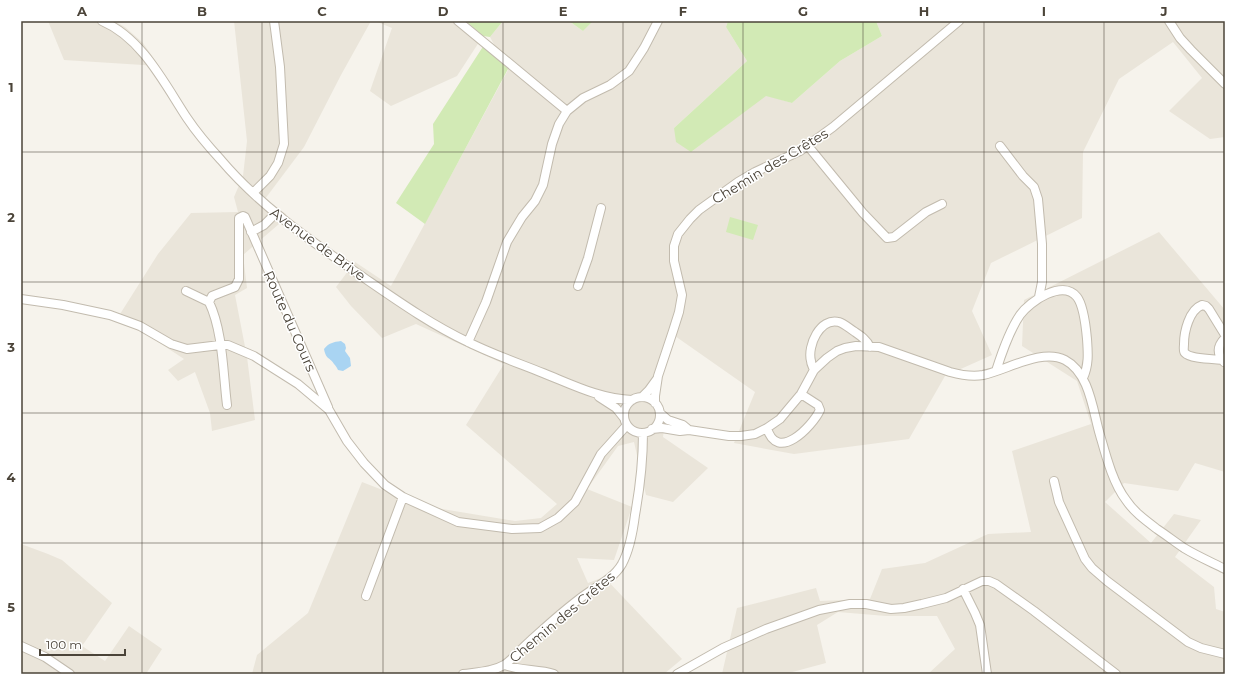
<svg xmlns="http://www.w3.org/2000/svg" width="1246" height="695" font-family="Montserrat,sans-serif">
<rect width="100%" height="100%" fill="#f6f3ec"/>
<path fill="#eae5da" d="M 48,21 L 114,21 L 125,27 L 143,43 L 159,66 L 64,60 Z
M 234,21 L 371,21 L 341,75 L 304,147 L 265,199 L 286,214 L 279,224 L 243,255 L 247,288 L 235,295 L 247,357 L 255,420 L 212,431 L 210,413 L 195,372 L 178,381 L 168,370 L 184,359 L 143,332 L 115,322 L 158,254 L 191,213 L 238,212 L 234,197 L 243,176 L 247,141 Z
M 375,21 L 466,21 L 483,36 L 457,76 L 391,106 L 370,91 L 392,28 Z
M 503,21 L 569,21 L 583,31 L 593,21 L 728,21 L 726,27 L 747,61 L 674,128 L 691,152 L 766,95 L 792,103 L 840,61 L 882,36 L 876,21 L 1225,21 L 1225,137 L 1210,139 L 1169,111 L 1202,78 L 1173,42 L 1119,79 L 1083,152 L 1082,218 L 991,263 L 972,311 L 992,355 L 945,376 L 909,439 L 794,454 L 734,443 L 755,392 L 675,336 L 657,395 L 666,414 L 663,437 L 708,468 L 673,502 L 646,495 L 634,442 L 618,446 L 587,489 L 632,507 L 614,560 L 577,558 L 588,583 L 604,577 L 682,659 L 664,674 L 252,674 L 257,655 L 308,613 L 362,482 L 424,506 L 515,521 L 541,518 L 557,504 L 466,425 L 504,364 L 416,324 L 382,338 L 351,306 L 336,287 L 355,262 L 391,286 L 508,70 L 490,37 Z
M 1159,232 L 1225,310 L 1225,472 L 1195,463 L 1178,491 L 1124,483 L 1105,502 L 1151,543 L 1174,514 L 1201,520 L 1175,557 L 1214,587 L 1216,609 L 1225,612 L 1225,674 L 928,674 L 955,649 L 937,616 L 886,616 L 838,612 L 817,625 L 826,663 L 785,674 L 722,674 L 737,608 L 816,588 L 820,601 L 870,599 L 882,569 L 925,563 L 988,534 L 1031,532 L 1012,451 L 1091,424 L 1077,381 L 1022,346 L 1024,300 Z
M 21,544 L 48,554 L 62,560 L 112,603 L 82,646 L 105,661 L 129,626 L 162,649 L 146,674 L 21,674 Z"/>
<path fill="#d2eab5" d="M 466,21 L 503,21 L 490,37 L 483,36 Z
M 569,21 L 593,21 L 583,31 Z
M 728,21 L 876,21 L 882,36 L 840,61 L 792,103 L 766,96 L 691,152 L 676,142 L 674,128 L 747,61 L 726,27 Z
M 484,45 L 508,69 L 425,224 L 396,203 L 434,144 L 433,124 Z
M 730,217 L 758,225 L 753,240 L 726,232 Z"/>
<path fill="#a9d4f2" d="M 341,341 L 345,344 L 346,348 L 345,351 L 350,358 L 351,366 L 343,371 L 338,370 C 337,368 336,366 334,364 C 330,357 326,360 324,349 C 329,343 333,342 341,341 Z"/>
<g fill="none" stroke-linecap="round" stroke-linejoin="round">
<defs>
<path id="minor" d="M 102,21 C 142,38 164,83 187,118 C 197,133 209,147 221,160 C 260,206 311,241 360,275 C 395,299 430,324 468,342 C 492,354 518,363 543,373 C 571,384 600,399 632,400
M 458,21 L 567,111 L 559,124 L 552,144 L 543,185 L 535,201 L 522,217 L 507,242 L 486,302 L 468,342
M 1169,21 L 1180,38 L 1191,50 L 1225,84
M 567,111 L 583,98 L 610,85 L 629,71 L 644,48 L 658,21
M 808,146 L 863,213 L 887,238 L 894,237 L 926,212 L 942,204
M 1000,146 L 1023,176 L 1034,187 L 1038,199 L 1042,244 L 1042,282 L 1039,297
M 253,193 L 270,176 L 278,163 L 284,144 L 280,67 L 274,21
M 251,232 L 264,225 L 276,213
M 578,286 L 588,258 L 601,208
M 186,291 L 209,302
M 21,299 L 63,305 L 110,315 L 140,326 L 171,344 L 187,349 L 220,345 L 228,345 L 254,356 L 298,384 L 329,410 L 347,441 L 364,463 L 385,485 L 403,497 L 458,522 L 512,529 L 540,528 L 558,518 L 575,502 L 601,454 L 627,425
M 1222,360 C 1215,359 1190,359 1185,353 C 1183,351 1184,347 1184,344 C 1184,332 1189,310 1202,305 L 1206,306 L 1209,309 L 1225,335
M 1224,362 C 1217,354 1217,346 1225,338
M 814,370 C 813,367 811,364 811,361 C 807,346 820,317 839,322 C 845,324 850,329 855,332 C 861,336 867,340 870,347
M 996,371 C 1002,352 1009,331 1020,315 C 1030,301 1063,279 1077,297 C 1084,306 1086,328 1087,339 C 1088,353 1089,365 1083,378
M 599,397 L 616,408 L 624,418
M 642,397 L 649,390 L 657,379
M624 415a18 18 0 1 1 36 0a18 18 0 1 1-36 0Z
M 655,403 L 655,396 L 658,376 L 673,331 L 679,312 L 682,295 L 674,261 L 674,246 L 678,234 L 690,219 L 699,210 L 738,182 L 755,172 L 800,151 L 833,127 L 959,21
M 227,405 C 223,373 223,331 209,302 L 212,296 L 235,287 L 239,279 L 239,218 L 243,216 L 245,217 L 328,407
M 660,413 L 668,420 L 683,425 L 689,430
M 767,428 C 777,463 812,427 820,410 L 818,405 L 801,394
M 652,429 L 662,428 L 680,431 L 689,430 L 729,436 L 741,436 L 755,434 L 767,428 L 780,419 L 801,394 L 814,370 L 827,358 L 837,351 L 845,348 L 856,346 L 879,347 L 950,372 C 961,375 972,377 983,375 C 1007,370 1042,348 1065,360 C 1090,373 1093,412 1100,435 C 1106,456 1113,483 1126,500 C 1134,512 1145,520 1157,529 C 1166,535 1175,542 1184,548 C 1197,556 1211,562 1225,569
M 1054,481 L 1059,502 L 1085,559 L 1092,568 L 1107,581 L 1188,642 L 1201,648 L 1225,654
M 963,589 L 975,613 L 980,625 L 987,674
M 366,596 L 403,497
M 21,646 L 45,657 L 70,674
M 505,665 C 520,671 538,669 554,674
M 463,674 C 477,672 492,672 504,665 C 511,661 522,648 529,642 C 549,624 569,605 592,590 C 603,583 615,576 622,564 C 630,549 633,531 635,515 C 640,487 643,460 643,433
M 677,674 L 723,648 L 766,629 L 819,610 L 850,604 L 866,604 L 891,609 L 904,608 L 922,604 L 946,598 L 982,581 L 989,581 L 996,584 L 1034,611 L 1116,674"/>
</defs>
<use href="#minor" stroke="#c2bbae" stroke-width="10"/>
<use href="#minor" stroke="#fff" stroke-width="8"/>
</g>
<path fill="none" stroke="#4b4439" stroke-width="1" stroke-opacity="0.55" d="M 142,21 L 142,674M 262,21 L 262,674M 383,21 L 383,674M 503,21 L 503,674M 623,21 L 623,674M 743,21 L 743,674M 863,21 L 863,674M 984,21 L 984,674M 1104,21 L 1104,674M 21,152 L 1225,152M 21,282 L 1225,282M 21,413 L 1225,413M 21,543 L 1225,543"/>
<g text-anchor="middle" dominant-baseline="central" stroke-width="3" stroke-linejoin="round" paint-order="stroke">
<g font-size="14" fill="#4b4439" stroke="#fff">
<text transform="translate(770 166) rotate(-31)">Chemin des Crêtes</text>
<text transform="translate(318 244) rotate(36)">Avenue de Brive</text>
<text transform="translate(290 321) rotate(66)">Route du Cours</text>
<text transform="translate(562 617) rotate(-40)">Chemin des Crêtes</text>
</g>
</g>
<rect width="1246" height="695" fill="none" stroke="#ffffff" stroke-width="44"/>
<path d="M40 649v6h85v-6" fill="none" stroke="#4b4439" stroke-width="2"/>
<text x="46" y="649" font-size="12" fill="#4b4439" stroke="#ffffff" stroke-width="3" paint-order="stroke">100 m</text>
<rect x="22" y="22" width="1202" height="651" fill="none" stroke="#4b4439" stroke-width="1.5"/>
<g font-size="13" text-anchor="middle" font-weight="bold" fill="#4b4439">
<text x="82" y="16">A</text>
<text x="202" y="16">B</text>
<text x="322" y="16">C</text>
<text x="443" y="16">D</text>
<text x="563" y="16">E</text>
<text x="683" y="16">F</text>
<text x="803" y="16">G</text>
<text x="924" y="16">H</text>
<text x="1044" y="16">I</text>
<text x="1164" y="16">J</text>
<text x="11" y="92">1</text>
<text x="11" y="222">2</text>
<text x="11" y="352">3</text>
<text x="11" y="482">4</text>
<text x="11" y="612">5</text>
</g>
</svg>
